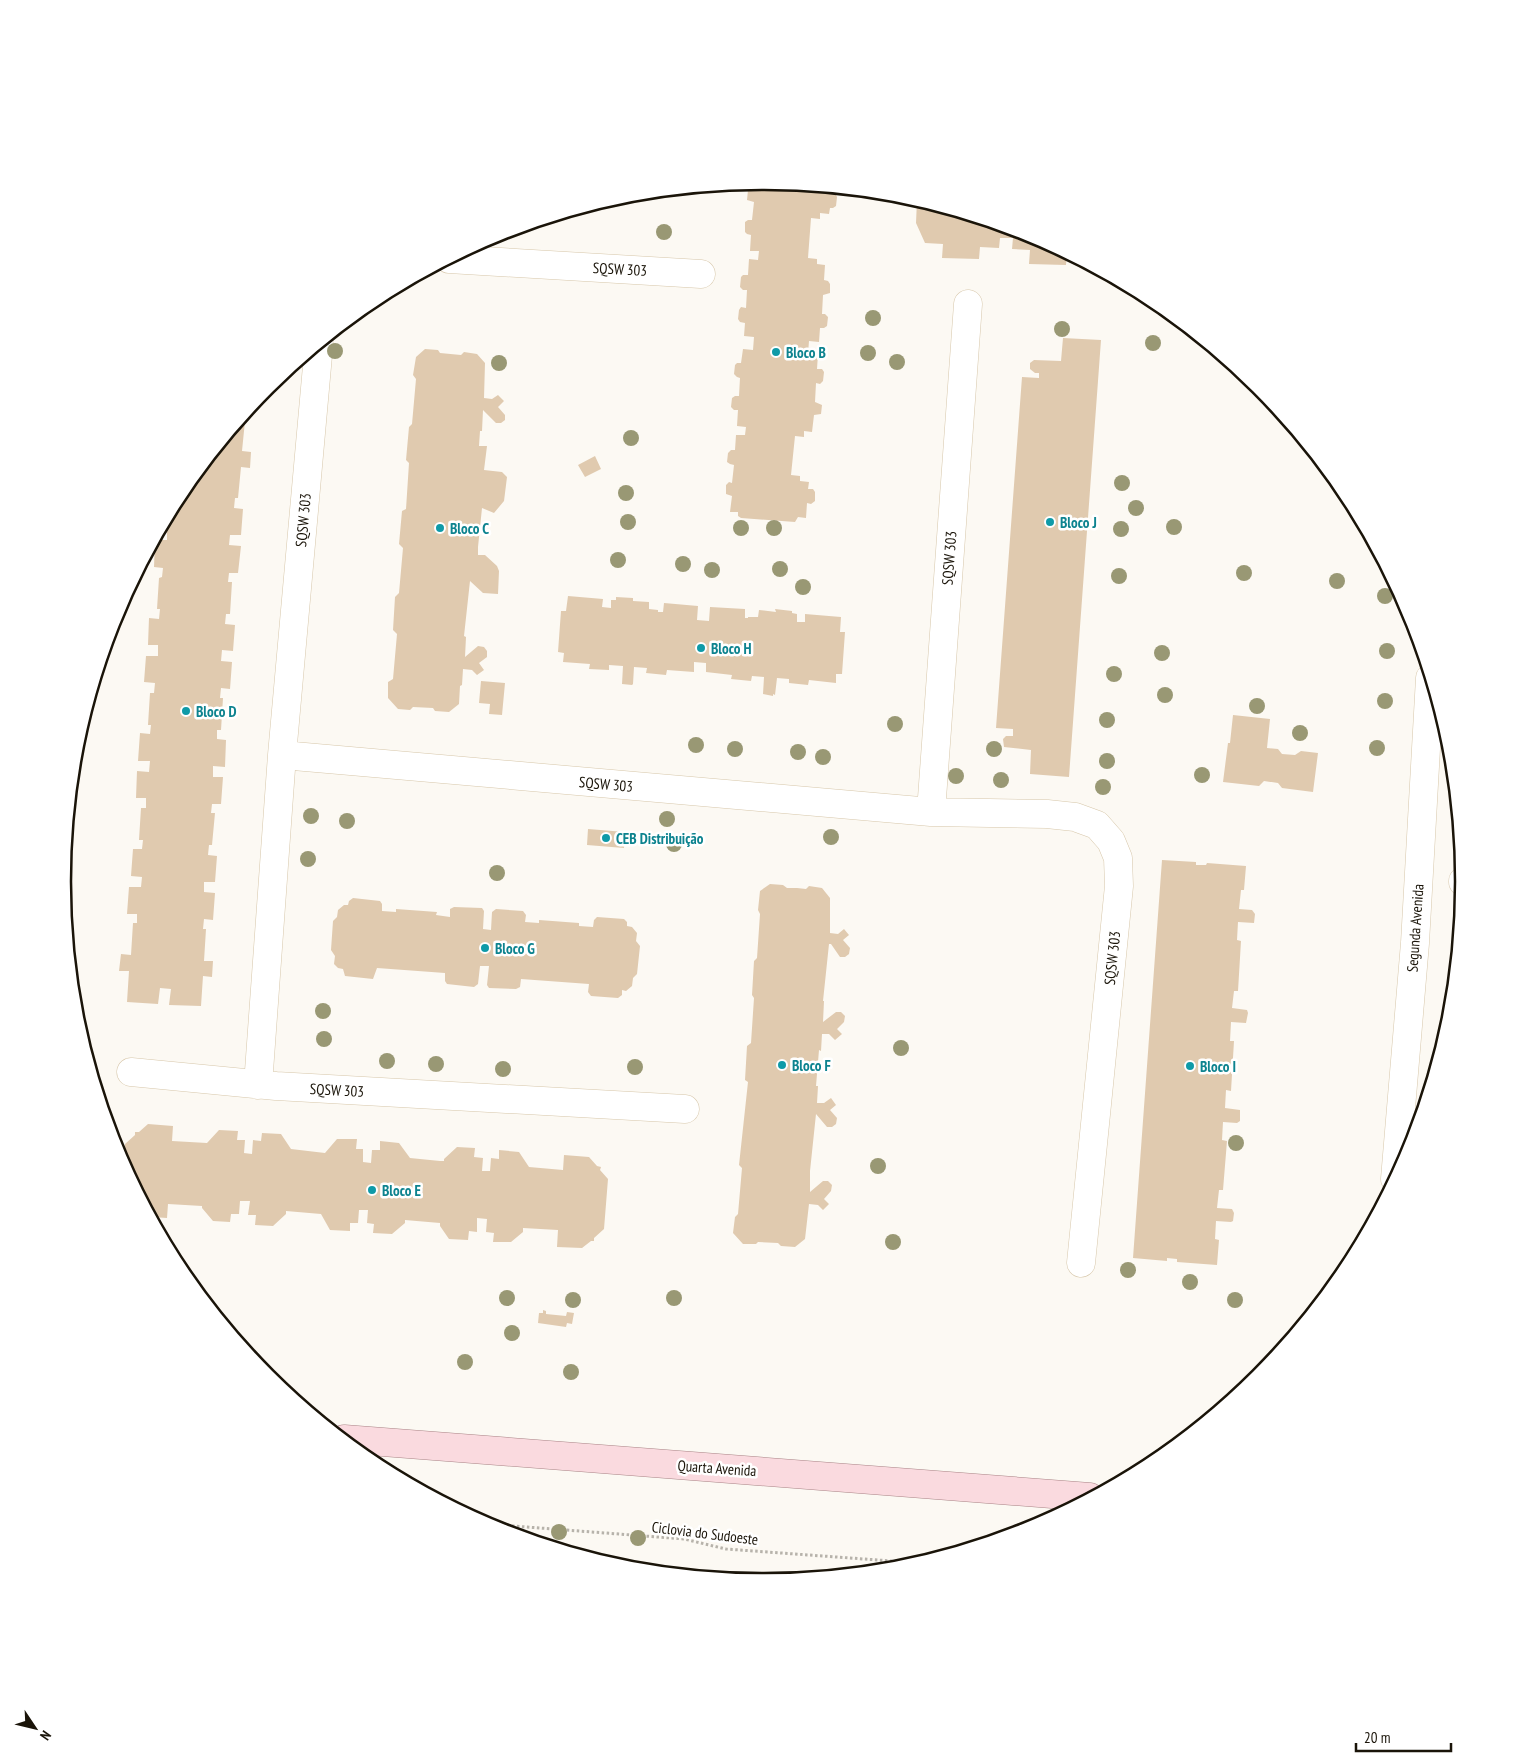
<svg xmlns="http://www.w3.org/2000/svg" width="1526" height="1763" font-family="'PT Sans Narrow',sans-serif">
<rect width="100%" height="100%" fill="#fcf9f3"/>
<path fill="#eef1bf" d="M 604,1562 L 796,1579 L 763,1582 L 626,1568 Z"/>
<path fill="#e0caaf" d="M 763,181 L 831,188 L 831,193 L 835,193 L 837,197 L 836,206 L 833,208 L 830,208 L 829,214 L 820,213 L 820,219 L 811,218 L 808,258 L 817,259 L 817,264 L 825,265 L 824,280 L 828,281 L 830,284 L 830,293 L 823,295 L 822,314 L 825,314 L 828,317 L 827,326 L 824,328 L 820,328 L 819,342 L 809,341 L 808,354 L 818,354 L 817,369 L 822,369 L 824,372 L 823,381 L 820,384 L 816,383 L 815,402 L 822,405 L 821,414 L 814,415 L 812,432 L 804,431 L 804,437 L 795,436 L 791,475 L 800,476 L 800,481 L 809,482 L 808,489 L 813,489 L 815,492 L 815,501 L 811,504 L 807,503 L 806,518 L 798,517 L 795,522 L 741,518 L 738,516 L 738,512 L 730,512 L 732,496 L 726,494 L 726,485 L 729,482 L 732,483 L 734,465 L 730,464 L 727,462 L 728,453 L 731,450 L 735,450 L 736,435 L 745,435 L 746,427 L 737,426 L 738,410 L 734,410 L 731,407 L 732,398 L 735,396 L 739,396 L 740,378 L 737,377 L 734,374 L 735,365 L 737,363 L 741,363 L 743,349 L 753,350 L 754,337 L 744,336 L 745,323 L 740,322 L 738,319 L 739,310 L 741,307 L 746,308 L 747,290 L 743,290 L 740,287 L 741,277 L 743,275 L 748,275 L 749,259 L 758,260 L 759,251 L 750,251 L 751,235 L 747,234 L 745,232 L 745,222 L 748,220 L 752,220 L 754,202 L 747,200 L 748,190 L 750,188 L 755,188 L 755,182 Z
M 610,199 L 610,208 L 587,206 Z
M 917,200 L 1031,234 L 1067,253 L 1066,265 L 1029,264 L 1030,250 L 1012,249 L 1013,238 L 1000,238 L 999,248 L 980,247 L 979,259 L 942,258 L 943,244 L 925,243 L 916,223 Z
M 1063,338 L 1101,340 L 1069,777 L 1030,774 L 1031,750 L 1004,747 L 1003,739 L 1006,736 L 1013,736 L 1013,729 L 996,728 L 1022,377 L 1039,378 L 1039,373 L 1035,373 L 1030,369 L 1030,363 L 1034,360 L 1061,361 Z
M 425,349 L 438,350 L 440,353 L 461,355 L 464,352 L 477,354 L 485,363 L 484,398 L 492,399 L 498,395 L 504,401 L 498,407 L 505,415 L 505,420 L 501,423 L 496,423 L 483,410 L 482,431 L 480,431 L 479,446 L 487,446 L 484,470 L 502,472 L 507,477 L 504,501 L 494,513 L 482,508 L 478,547 L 478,555 L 485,555 L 497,566 L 499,571 L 498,594 L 483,593 L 470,581 L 464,636 L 466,637 L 465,657 L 478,646 L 484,647 L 487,651 L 487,657 L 479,663 L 484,670 L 477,675 L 472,670 L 463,669 L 462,685 L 460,686 L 459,704 L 449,712 L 435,711 L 433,708 L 413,707 L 410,710 L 398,709 L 388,698 L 388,682 L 393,679 L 397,634 L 393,630 L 395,597 L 399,593 L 403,548 L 399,544 L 402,511 L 406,509 L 409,463 L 406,460 L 409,427 L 412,424 L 416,379 L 413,375 L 416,357 Z
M 240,420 L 245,421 L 242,451 L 251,452 L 250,468 L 241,467 L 238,498 L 235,498 L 234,508 L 243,509 L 241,535 L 230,535 L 229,545 L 241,546 L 238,573 L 229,573 L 228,582 L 232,582 L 230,614 L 226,614 L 225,624 L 235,625 L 233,651 L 222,650 L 221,661 L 232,662 L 230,689 L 221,688 L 220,698 L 223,698 L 221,730 L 217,730 L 217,739 L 226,740 L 225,767 L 213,766 L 213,777 L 223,777 L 221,804 L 212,804 L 211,813 L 215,813 L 212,845 L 209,845 L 208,855 L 217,856 L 215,882 L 204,882 L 204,892 L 215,893 L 213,920 L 204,919 L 203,929 L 206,929 L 204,961 L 213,961 L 212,977 L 203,976 L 201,1006 L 169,1005 L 171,989 L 160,988 L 158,1004 L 127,1002 L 129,971 L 119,971 L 121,954 L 131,955 L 133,923 L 137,923 L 137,914 L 127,914 L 129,887 L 141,887 L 142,877 L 131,876 L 133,849 L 142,849 L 143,840 L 139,840 L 141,808 L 146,808 L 146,798 L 136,798 L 137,771 L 149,772 L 150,761 L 138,761 L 140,733 L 150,734 L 151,725 L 148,725 L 150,693 L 154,693 L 155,683 L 144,682 L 146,656 L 158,656 L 158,645 L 148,645 L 149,618 L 159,619 L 160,609 L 157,609 L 159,578 L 162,577 L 163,568 L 154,567 L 155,540 L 167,540 L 167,530 L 161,530 L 181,492 Z
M 595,456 L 601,469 L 585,477 L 578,465 Z
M 568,596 L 603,599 L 602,607 L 611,608 L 611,600 L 616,600 L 616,597 L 633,598 L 633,601 L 649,602 L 649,609 L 658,610 L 658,612 L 663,612 L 664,603 L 698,606 L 697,620 L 709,621 L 710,607 L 745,609 L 745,618 L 748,618 L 748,617 L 758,617 L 759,610 L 776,612 L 775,609 L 792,611 L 792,613 L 797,614 L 797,622 L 805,622 L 805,614 L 841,617 L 840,632 L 845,632 L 842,674 L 836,674 L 836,683 L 809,680 L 808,685 L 789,683 L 789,679 L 777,678 L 775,695 L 773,694 L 773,696 L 763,694 L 764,677 L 752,676 L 751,681 L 731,679 L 732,675 L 706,672 L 706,663 L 694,662 L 694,672 L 667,670 L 666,675 L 646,673 L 647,668 L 634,667 L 633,684 L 632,685 L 622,684 L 623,666 L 609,665 L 609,670 L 589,669 L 590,664 L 563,662 L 564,653 L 558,652 L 561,611 L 566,611 Z
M 481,681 L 505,683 L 502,715 L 489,714 L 490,704 L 479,703 Z
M 1233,715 L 1270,719 L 1267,748 L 1278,749 L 1282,754 L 1295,755 L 1301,751 L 1318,753 L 1313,792 L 1282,788 L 1278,783 L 1264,781 L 1259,786 L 1223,782 L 1228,743 L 1230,743 Z
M 588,829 L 625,832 L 624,848 L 587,845 Z
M 1162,860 L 1196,862 L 1196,865 L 1206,865 L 1207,863 L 1246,866 L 1244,890 L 1241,890 L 1239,909 L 1252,910 L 1255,914 L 1254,923 L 1238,922 L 1237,940 L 1241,941 L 1238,991 L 1234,991 L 1232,1008 L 1247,1010 L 1248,1013 L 1246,1023 L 1231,1022 L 1230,1041 L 1234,1041 L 1231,1091 L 1226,1090 L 1225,1108 L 1240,1110 L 1240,1121 L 1237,1123 L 1223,1122 L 1222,1140 L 1227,1141 L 1223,1190 L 1219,1190 L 1217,1208 L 1232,1209 L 1234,1213 L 1233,1221 L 1231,1222 L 1216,1221 L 1215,1239 L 1219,1240 L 1217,1265 L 1177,1262 L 1177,1259 L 1167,1258 L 1167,1261 L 1133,1258 Z
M 770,884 L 783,885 L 787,888 L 797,888 L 806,889 L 809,886 L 822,888 L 830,898 L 830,933 L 838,934 L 844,929 L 849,935 L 843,940 L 850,948 L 849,954 L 845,957 L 840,957 L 831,944 L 829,944 L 823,1001 L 824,1001 L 823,1022 L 836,1012 L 841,1012 L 845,1016 L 844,1022 L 837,1029 L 842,1034 L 835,1040 L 829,1034 L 822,1034 L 821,1051 L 819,1050 L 816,1086 L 818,1086 L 817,1103 L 824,1103 L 831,1098 L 836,1105 L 830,1110 L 837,1118 L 836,1124 L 832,1127 L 827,1127 L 816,1114 L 810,1171 L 810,1192 L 823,1181 L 828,1181 L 832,1185 L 831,1191 L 824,1199 L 829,1204 L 823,1210 L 818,1205 L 809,1204 L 805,1239 L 795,1247 L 781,1246 L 778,1243 L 758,1242 L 756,1244 L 743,1244 L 733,1233 L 735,1217 L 738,1214 L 742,1168 L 739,1165 L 748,1082 L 745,1080 L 747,1046 L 751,1043 L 754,998 L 752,995 L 754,961 L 757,958 L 760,914 L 758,910 L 760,891 Z
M 353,898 L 380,901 L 382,904 L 382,911 L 396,912 L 396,909 L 437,912 L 436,915 L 450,917 L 450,909 L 454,907 L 482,908 L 484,911 L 483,929 L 491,930 L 492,912 L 496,909 L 523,911 L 526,915 L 525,922 L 539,923 L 539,920 L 579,923 L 579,926 L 593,927 L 594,920 L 597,917 L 624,919 L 627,922 L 627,926 L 632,927 L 637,933 L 636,941 L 640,946 L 637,974 L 633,978 L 632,986 L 626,991 L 622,990 L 622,995 L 618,998 L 591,996 L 588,992 L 589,984 L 521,979 L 520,987 L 516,989 L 489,988 L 487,985 L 489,966 L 480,966 L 478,984 L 474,987 L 447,984 L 445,981 L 445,973 L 377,968 L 373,979 L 345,976 L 343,969 L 338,968 L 334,964 L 335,956 L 331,950 L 333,921 L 337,917 L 338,910 L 344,905 L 348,905 L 349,901 Z
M 148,1124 L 173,1126 L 172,1141 L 207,1143 L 219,1130 L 238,1131 L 237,1140 L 245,1140 L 244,1153 L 252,1154 L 253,1140 L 261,1141 L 262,1133 L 281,1134 L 291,1149 L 325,1153 L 337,1139 L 357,1139 L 356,1149 L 363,1149 L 363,1162 L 371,1163 L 372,1150 L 380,1150 L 380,1141 L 399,1143 L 410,1158 L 440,1161 L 444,1161 L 444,1159 L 457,1147 L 475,1148 L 474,1157 L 483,1158 L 482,1171 L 490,1171 L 491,1158 L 499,1159 L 499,1150 L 519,1152 L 529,1167 L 563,1170 L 564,1155 L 589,1157 L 597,1166 L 601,1167 L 600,1170 L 608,1179 L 604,1229 L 594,1238 L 594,1241 L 591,1241 L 582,1248 L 557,1247 L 558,1230 L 523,1228 L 523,1232 L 511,1242 L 493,1242 L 494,1233 L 486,1232 L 487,1219 L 477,1218 L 477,1232 L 469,1231 L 468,1240 L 449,1239 L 440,1226 L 440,1223 L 405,1220 L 405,1223 L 392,1234 L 373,1233 L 374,1224 L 367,1223 L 368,1210 L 359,1210 L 358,1223 L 350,1223 L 350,1231 L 330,1230 L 321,1214 L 286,1211 L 286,1214 L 273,1226 L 255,1225 L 256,1215 L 248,1215 L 250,1201 L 240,1201 L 239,1214 L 231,1214 L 230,1222 L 213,1221 L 202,1208 L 202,1206 L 168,1204 L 167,1218 L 152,1217 L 124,1165 L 125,1144 L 135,1135 L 135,1132 L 139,1132 Z
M 543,1310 L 546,1311 L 546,1314 L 566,1316 L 567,1312 L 574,1313 L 572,1324 L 567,1323 L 566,1327 L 538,1323 L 539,1313 L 543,1313 Z"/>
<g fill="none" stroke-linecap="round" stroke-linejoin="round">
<defs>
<path id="minor" d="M 449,259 L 701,274
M 282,755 L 931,812 L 1047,814 L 1075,817 L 1097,825 L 1111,841 L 1118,858 L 1119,886 L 1081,1263
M 931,812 L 968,304
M 1463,882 L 1463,881
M 131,1072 L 276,1086 L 685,1109
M 258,1085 L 282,755 L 319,344
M 1395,1179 L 1415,943 L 1430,678"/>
<path id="major" d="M 344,1439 L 1090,1497"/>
</defs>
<use href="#minor" stroke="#d7c7aa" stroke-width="29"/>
<use href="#major" stroke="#a98486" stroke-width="29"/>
<path stroke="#b7b3ab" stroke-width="3" stroke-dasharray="2.5 2.5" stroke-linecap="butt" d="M 487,1524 L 684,1539 L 726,1549 L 919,1563"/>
<use href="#minor" stroke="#fff" stroke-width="28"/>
<use href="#major" stroke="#fadadf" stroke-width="28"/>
</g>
<g fill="#999874">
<circle cx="664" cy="232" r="8"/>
<circle cx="873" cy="318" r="8"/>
<circle cx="1062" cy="329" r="8"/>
<circle cx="1153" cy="343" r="8"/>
<circle cx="335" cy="351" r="8"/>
<circle cx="868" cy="353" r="8"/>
<circle cx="897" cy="362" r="8"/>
<circle cx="499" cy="363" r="8"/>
<circle cx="631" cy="438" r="8"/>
<circle cx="1122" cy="483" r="8"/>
<circle cx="626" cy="493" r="8"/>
<circle cx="1136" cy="508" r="8"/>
<circle cx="628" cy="522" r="8"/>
<circle cx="1174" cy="527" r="8"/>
<circle cx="741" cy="528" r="8"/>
<circle cx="774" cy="528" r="8"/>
<circle cx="1121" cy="529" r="8"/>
<circle cx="618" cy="560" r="8"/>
<circle cx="683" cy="564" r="8"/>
<circle cx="780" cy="569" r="8"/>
<circle cx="712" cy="570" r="8"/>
<circle cx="1244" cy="573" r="8"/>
<circle cx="1119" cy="576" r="8"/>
<circle cx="1337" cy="581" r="8"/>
<circle cx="803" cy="587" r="8"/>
<circle cx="1385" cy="596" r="8"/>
<circle cx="1387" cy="651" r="8"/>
<circle cx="1162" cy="653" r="8"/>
<circle cx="1114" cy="674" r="8"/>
<circle cx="1165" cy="695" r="8"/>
<circle cx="1385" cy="701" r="8"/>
<circle cx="1257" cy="706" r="8"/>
<circle cx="1107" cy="720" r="8"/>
<circle cx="895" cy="724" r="8"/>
<circle cx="1300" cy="733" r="8"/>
<circle cx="696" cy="745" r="8"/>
<circle cx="1377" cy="748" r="8"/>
<circle cx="735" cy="749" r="8"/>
<circle cx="994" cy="749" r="8"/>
<circle cx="798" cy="752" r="8"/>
<circle cx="823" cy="757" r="8"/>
<circle cx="1107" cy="761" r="8"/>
<circle cx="1202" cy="775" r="8"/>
<circle cx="956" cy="776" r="8"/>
<circle cx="1001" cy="780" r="8"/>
<circle cx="1103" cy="787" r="8"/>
<circle cx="311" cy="816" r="8"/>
<circle cx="667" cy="819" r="8"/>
<circle cx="347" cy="821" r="8"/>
<circle cx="831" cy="837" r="8"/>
<circle cx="674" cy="844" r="8"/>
<circle cx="308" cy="859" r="8"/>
<circle cx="497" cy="873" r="8"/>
<circle cx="323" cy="1011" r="8"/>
<circle cx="324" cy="1039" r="8"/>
<circle cx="901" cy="1048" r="8"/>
<circle cx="387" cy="1061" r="8"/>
<circle cx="436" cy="1064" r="8"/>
<circle cx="635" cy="1067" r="8"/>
<circle cx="503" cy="1069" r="8"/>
<circle cx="1236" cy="1143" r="8"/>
<circle cx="878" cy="1166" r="8"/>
<circle cx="893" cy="1242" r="8"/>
<circle cx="1128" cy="1270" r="8"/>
<circle cx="1190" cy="1282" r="8"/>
<circle cx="507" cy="1298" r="8"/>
<circle cx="674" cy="1298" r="8"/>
<circle cx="573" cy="1300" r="8"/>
<circle cx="1235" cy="1300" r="8"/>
<circle cx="512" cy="1333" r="8"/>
<circle cx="465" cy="1362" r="8"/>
<circle cx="571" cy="1372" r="8"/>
<circle cx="559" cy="1532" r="8"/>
<circle cx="638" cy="1538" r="8"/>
</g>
<g fill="#0f9aa8" stroke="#fff" stroke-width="2">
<circle cx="776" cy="352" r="5"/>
<circle cx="1050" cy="522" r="5"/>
<circle cx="440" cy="528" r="5"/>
<circle cx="701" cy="648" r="5"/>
<circle cx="186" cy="711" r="5"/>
<circle cx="606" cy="838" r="5"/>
<circle cx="485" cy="948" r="5"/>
<circle cx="782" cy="1065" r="5"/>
<circle cx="1190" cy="1066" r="5"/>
<circle cx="372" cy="1190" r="5"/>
</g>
<g text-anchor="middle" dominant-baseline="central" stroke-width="5" stroke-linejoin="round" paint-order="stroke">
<g font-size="15" fill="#1a1409" stroke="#fff">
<text transform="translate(620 269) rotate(3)">SQSW 303</text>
<text transform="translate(303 520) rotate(-85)">SQSW 303</text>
<text transform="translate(949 558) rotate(-86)">SQSW 303</text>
<text transform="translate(606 784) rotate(5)">SQSW 303</text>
<text transform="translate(1415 928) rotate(-86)">Segunda Avenida</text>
<text transform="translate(1112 958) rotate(-84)">SQSW 303</text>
<text transform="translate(337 1090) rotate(3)">SQSW 303</text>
<text transform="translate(717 1468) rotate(4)">Quarta Avenida</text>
<text transform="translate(705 1533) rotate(7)">Ciclovia do Sudoeste</text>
</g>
<g font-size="15" font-weight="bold" fill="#0d838f" stroke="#fff" text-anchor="start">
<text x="786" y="352">Bloco B</text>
<text x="1060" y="522">Bloco J</text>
<text x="450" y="528">Bloco C</text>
<text x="711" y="648">Bloco H</text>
<text x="196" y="711">Bloco D</text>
<text x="616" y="838">CEB Distribuição</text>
<text x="495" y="948">Bloco G</text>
<text x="792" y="1065">Bloco F</text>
<text x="1200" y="1066">Bloco I</text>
<text x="382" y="1190">Bloco E</text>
</g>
</g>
<path d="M0 0H1526V1763H0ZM762 190H764A691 691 0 0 1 1455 881V882A691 691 0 0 1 764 1573H762A691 691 0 0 1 71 882V881A691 691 0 0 1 762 190Z" fill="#fff" fill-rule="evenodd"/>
<path fill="none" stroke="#1a1409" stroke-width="2.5" d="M762 190H764A691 691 0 0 1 1455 881V882A691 691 0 0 1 764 1573H762A691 691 0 0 1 71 882V881A691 691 0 0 1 762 190Z"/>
<g transform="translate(35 1728) rotate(125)" stroke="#ffffff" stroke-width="4" paint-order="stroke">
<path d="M0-4L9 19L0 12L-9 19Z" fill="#1a1409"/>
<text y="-8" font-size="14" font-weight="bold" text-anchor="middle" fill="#1a1409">N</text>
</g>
<path d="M1356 1743v8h95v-8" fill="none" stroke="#1a1409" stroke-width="2.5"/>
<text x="1364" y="1743" font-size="15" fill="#1a1409" stroke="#ffffff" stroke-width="4" paint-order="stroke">20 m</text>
</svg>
